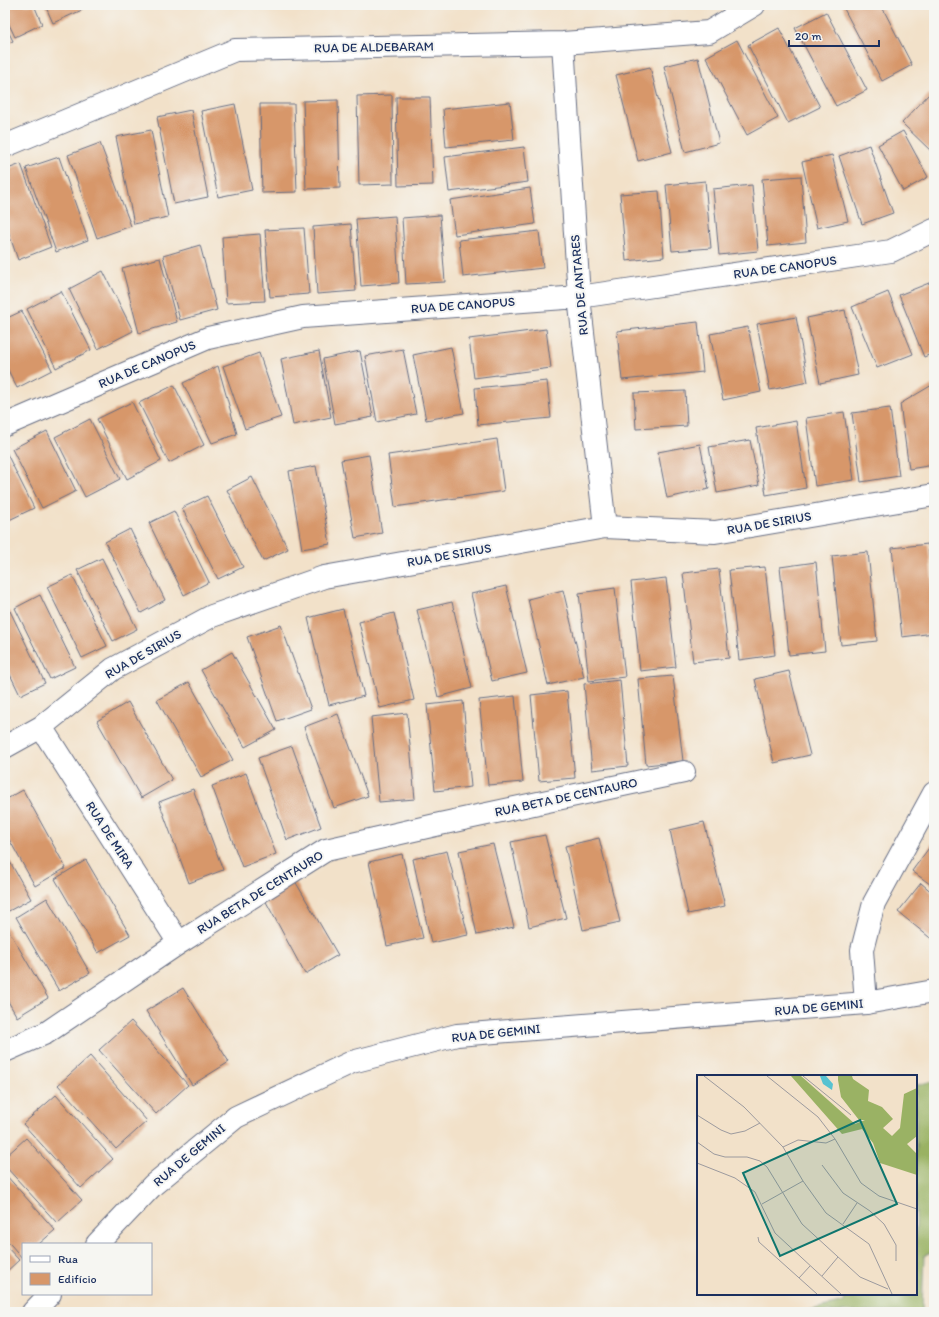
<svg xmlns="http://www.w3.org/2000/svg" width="939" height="1317" font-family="Itim,sans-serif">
<rect width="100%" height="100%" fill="#f6f6f2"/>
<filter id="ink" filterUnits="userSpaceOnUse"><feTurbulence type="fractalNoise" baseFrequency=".025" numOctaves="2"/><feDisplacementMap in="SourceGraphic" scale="8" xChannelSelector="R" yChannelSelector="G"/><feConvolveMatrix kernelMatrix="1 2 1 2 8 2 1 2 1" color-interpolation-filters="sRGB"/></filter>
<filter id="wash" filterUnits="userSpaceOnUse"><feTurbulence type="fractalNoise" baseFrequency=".012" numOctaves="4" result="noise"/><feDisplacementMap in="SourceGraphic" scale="16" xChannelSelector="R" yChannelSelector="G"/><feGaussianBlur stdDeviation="0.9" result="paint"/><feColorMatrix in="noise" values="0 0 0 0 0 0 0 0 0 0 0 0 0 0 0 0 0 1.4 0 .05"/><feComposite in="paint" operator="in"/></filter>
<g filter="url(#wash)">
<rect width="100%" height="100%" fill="#f2e1c9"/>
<path fill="#9ab264" stroke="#5a7061" d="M 934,1081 L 934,1252 L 924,1256 L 922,1312 L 802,1312 L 844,1302 L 846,1294 L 916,1294 L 916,1085 Z"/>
<g id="blocks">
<path fill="#d7976a" d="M 5,5 L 34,5 L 42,24 L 15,37 L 5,16 Z
M 45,5 L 79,5 L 82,10 L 53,23 Z
M 842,5 L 881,5 L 912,65 L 882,81 Z
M 826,12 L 867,90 L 836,106 L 795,28 Z
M 5,25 L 13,41 L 5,45 Z
M 779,28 L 820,107 L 788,123 L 748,45 Z
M 737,40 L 778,118 L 747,135 L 706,57 Z
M 698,58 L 719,143 L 685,152 L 664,66 Z
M 650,67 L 672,152 L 638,161 L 616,75 Z
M 929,94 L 934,99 L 934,154 L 902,123 Z
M 392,95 L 393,184 L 359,185 L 357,96 Z
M 396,97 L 430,97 L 433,185 L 398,186 Z
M 338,100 L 340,188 L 306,189 L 303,101 Z
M 510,102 L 514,140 L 446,147 L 443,109 Z
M 235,104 L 252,190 L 218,197 L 201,111 Z
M 260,104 L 294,104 L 297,192 L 262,193 Z
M 191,110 L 208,197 L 174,204 L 157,117 Z
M 151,130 L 168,217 L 134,224 L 116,137 Z
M 903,131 L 928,177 L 903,191 L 878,145 Z
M 100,143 L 131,226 L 97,238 L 68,155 Z
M 869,145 L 893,213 L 862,224 L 839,156 Z
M 524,147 L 528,182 L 449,192 L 445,157 Z
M 832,155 L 848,221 L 817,228 L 802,162 Z
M 59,157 L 88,240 L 56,252 L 26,168 Z
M 21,164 L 51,247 L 18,260 L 5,222 L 5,170 Z
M 801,176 L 806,242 L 768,246 L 762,179 Z
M 705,181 L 711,248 L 672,251 L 666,185 Z
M 752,185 L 758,251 L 719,255 L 713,189 Z
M 530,188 L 535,224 L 455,235 L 450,200 Z
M 659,191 L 664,257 L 626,261 L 620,194 Z
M 440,215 L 445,282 L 406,284 L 402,218 Z
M 395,216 L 399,283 L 361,286 L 356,219 Z
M 351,224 L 356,291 L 317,294 L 313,227 Z
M 304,228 L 309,294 L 270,297 L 265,230 Z
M 539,231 L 543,268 L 463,277 L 459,240 Z
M 260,234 L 265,301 L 226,303 L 222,237 Z
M 200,245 L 217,310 L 180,320 L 163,256 Z
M 160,258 L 177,322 L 139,333 L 122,268 Z
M 103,271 L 133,331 L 98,349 L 69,289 Z
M 934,281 L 934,353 L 924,357 L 899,295 Z
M 61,291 L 91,350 L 56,368 L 27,309 Z
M 888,292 L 913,354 L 877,368 L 852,307 Z
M 845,310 L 858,375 L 820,383 L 807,318 Z
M 22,311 L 52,370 L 17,388 L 5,364 L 5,319 Z
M 796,317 L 808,382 L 770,390 L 757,324 Z
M 698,322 L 703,372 L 622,380 L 617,331 Z
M 748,327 L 761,392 L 723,400 L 710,334 Z
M 546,329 L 551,368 L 474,378 L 469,339 Z
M 451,347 L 464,413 L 426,420 L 413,355 Z
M 403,349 L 416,414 L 377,422 L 365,356 Z
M 319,351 L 331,417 L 293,425 L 281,359 Z
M 360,351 L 373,417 L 335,424 L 323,359 Z
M 259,353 L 281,417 L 245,429 L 223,366 Z
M 218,366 L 237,434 L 212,443 L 183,383 Z
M 547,381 L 551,418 L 478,425 L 475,388 Z
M 174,385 L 204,445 L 169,463 L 139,403 Z
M 932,385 L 934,393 L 934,465 L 909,469 L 900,404 Z
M 685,391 L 687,426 L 636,429 L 634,393 Z
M 132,402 L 161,461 L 127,479 L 97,419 Z
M 890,408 L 899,476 L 861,482 L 852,413 Z
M 844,412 L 854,480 L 815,486 L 806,418 Z
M 90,419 L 120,479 L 85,497 L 55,437 Z
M 796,421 L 806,488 L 766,495 L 756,428 Z
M 47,431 L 76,491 L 42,508 L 12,449 Z
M 497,439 L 504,491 L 395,507 L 388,455 Z
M 750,440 L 759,485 L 717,493 L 709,447 Z
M 700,444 L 709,489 L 667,498 L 658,452 Z
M 5,450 L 34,508 L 5,522 Z
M 369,455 L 382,533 L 355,538 L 341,460 Z
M 316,466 L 330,544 L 302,549 L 289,471 Z
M 252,477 L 288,549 L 263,561 L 227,490 Z
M 207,496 L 243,567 L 218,579 L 182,508 Z
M 174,511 L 209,582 L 184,595 L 149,523 Z
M 130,529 L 165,600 L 141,613 L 105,542 Z
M 928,544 L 934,598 L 934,633 L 902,637 L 892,548 Z
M 868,552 L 877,641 L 841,645 L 832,556 Z
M 102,558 L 137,629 L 113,641 L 77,570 Z
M 816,562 L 825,651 L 789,655 L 780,567 Z
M 765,567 L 775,655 L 739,660 L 729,570 Z
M 719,569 L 729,658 L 693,662 L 683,573 Z
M 72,575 L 107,646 L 82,658 L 47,587 Z
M 666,578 L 676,667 L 640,671 L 631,582 Z
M 506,586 L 527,673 L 492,681 L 471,594 Z
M 615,588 L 625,677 L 589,681 L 579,593 Z
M 563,590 L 584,677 L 548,685 L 528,599 Z
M 40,595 L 75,667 L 50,679 L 15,608 Z
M 452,602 L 472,688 L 438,697 L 417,610 Z
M 343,609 L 364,696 L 329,705 L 308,618 Z
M 10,611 L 45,683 L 20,695 L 5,664 L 5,614 Z
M 394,613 L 414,700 L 380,708 L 359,622 Z
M 281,625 L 311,709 L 277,721 L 247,637 Z
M 232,652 L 276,730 L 245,747 L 201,670 Z
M 789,671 L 810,755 L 774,763 L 755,679 Z
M 673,676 L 683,761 L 646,765 L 638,679 Z
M 620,680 L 628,766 L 592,770 L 584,684 Z
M 189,682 L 233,760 L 201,777 L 157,700 Z
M 567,691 L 575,778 L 539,781 L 531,695 Z
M 515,696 L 523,782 L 488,785 L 479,700 Z
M 463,701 L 471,787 L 435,791 L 427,705 Z
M 128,702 L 172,780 L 141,798 L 97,721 Z
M 407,713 L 415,799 L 379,802 L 371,717 Z
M 338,714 L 368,796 L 334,808 L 304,727 Z
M 292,746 L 321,827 L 287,840 L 258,758 Z
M 246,773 L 276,854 L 242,867 L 212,786 Z
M 193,789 L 223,870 L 189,883 L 159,802 Z
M 23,790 L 66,868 L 35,886 L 5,832 L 5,800 Z
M 704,822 L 725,906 L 688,914 L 670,830 Z
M 545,835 L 566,918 L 529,927 L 511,842 Z
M 599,838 L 620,922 L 583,930 L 565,846 Z
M 934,841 L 934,887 L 912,871 Z
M 493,844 L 514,927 L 477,935 L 459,851 Z
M 447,851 L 468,935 L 431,943 L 413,859 Z
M 5,853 L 31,899 L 5,913 Z
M 402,854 L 423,938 L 387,946 L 369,862 Z
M 86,860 L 130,935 L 98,953 L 55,879 Z
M 295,881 L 338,955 L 305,974 L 264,898 Z
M 921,883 L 934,894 L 934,941 L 898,912 Z
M 47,898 L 90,973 L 59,991 L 16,917 Z
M 5,924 L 48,998 L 17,1017 L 5,996 Z
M 183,988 L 229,1062 L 192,1085 L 146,1011 Z
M 131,1021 L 188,1085 L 156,1114 L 99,1050 Z
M 90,1056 L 147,1121 L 116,1149 L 58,1085 Z
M 56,1095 L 113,1159 L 81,1188 L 23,1124 Z
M 26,1138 L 82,1200 L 57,1223 L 5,1166 L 5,1157 Z
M 5,1174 L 55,1230 L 39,1244 L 23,1244 L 23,1259 L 5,1238 Z
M 5,1245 L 19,1260 L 5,1273 Z"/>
</g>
</g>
<g filter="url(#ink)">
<use href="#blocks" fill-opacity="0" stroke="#666d83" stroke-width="1"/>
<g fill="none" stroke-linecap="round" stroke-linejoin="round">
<defs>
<path id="street" d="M 563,43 L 579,297 L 605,527
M 5,146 L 235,50 L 563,43 L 709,32 L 754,5
M 5,425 L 208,338 L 303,317 L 579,297 L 891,251 L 934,230
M 41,727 L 179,943
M 5,747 L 41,727 L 113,669 L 212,616 L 324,577 L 605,527 L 715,532 L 934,495
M 866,1003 L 862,950 L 874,903 L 934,793
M 5,1051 L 46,1033 L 179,943 L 326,850 L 440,824 L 684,772"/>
<path id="secondary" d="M 97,1244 L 153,1185 L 236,1117 L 352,1062 L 457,1035 L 866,1003 L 934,991
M 33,1312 L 50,1294"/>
</defs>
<use href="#street" stroke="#666d83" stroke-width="24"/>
<use href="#secondary" stroke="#666d83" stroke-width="24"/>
<use href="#street" stroke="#fff" stroke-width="22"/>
<use href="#secondary" stroke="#fff" stroke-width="22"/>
</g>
</g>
<g text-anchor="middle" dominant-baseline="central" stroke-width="4" stroke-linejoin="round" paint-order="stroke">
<g font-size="13" fill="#1b2f5e" stroke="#f6f6f2">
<text transform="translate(374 47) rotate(-1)">RUA DE ALDEBARAM</text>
<text transform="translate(785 267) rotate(-8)">RUA DE CANOPUS</text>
<text transform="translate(579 285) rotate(-95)">RUA DE ANTARES</text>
<text transform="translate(463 305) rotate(-4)">RUA DE CANOPUS</text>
<text transform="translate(147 364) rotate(-23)">RUA DE CANOPUS</text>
<text transform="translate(769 523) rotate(-10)">RUA DE SIRIUS</text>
<text transform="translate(449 555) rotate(-10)">RUA DE SIRIUS</text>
<text transform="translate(143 654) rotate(-30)">RUA DE SIRIUS</text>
<text transform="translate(566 797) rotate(-12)">RUA BETA DE CENTAURO</text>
<text transform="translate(110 835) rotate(57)">RUA DE MIRA</text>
<text transform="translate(260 892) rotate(-32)">RUA BETA DE CENTAURO</text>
<text transform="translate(819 1007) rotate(-5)">RUA DE GEMINI</text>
<text transform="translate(496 1033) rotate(-6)">RUA DE GEMINI</text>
<text transform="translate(189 1155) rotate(-40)">RUA DE GEMINI</text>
</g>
</g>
<g transform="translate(697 1075)">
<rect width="220" height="220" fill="#f2e1c9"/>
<path d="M 94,1 L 104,1 L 158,49 L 168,45 L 162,45 L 144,22 L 141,5 L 141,1 L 155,1 L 156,4 L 172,15 L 171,26 L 185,32 L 196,44 L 186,53 L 195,61 L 203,53 L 207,19 L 220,13 L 220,61 L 210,69 L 220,79 L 220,100 L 183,88 L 176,68 L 165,54 L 145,59 Z" fill="#9ab264"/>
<path d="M 123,1 L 129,1 L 136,9 L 135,15 L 126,9 Z" fill="#57c2d1"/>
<path fill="none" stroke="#9c9a9e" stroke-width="1" d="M 7,1 L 47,32 L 86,72 L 106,106 L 129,138 L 172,169 L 195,219M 70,1 L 121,42 L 138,64 L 164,108 L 182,121 L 220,134M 106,1 L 154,40M 0,40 L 24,55 L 34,59 L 48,56 L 63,48M 0,67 L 17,79 L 28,82 L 50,82 L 63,86 L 70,92 L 105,149 L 163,202 L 191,214M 86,72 L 101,65 L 129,68 L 138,64M 0,88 L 38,103 L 58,117 L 78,158 L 144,219M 125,90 L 146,118 L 173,136 L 187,149 L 199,170 L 199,186M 65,129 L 106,106M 146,149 L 160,128M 61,162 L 62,167 L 120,219M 125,201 L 141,182M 102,203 L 113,191"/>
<path fill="#0f766e" fill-opacity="0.15" stroke="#0f766e" stroke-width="2" d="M 163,45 L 200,129 L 83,181 L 46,98 Z"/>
<rect width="220" height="220" fill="none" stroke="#1b2f5e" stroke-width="2"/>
</g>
<rect width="939" height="1317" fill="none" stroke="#f6f6f2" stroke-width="20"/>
<rect x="22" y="1243" width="130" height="52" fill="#f6f6f2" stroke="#9ea6b7"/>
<rect x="30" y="1256" width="20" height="6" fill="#ffffff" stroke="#9ea6b7"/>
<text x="58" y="1263" font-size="12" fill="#1b2f5e">Rua</text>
<rect x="30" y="1273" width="20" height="12" fill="#d7976a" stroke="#9ea6b7"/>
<text x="58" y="1283" font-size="12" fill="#1b2f5e">Edifício</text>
<path d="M789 40v6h90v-6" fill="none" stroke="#1b2f5e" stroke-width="2"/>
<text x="795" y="40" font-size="12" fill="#1b2f5e" stroke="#f6f6f2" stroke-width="3" paint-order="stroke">20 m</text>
</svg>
